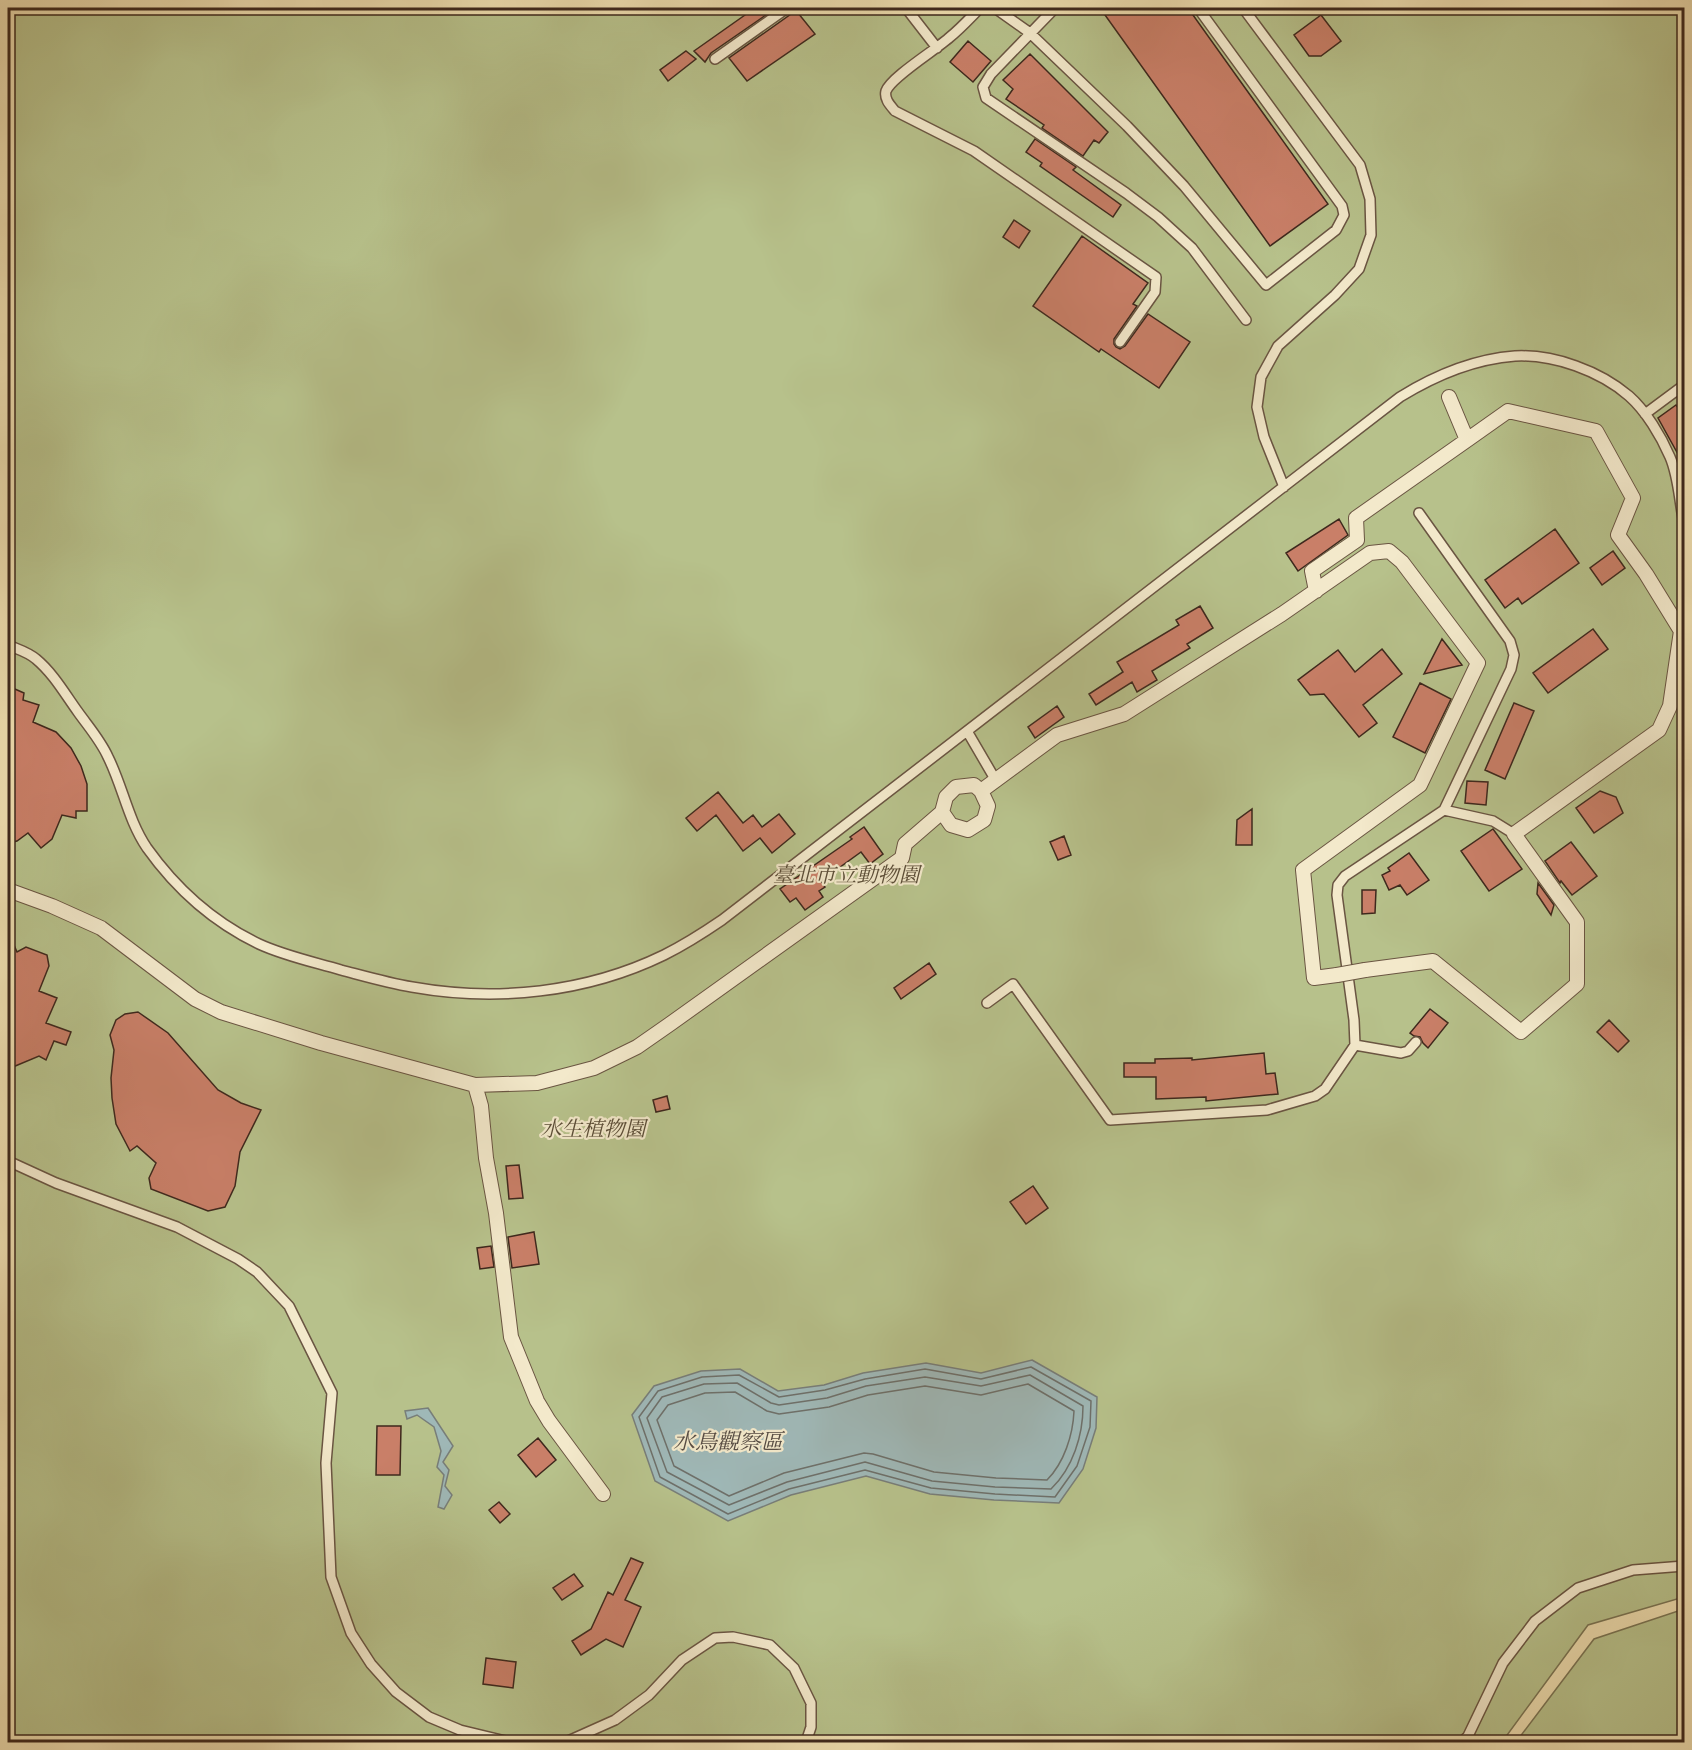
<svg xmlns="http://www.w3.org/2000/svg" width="1692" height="1750" font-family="Alegreya,'Noto Serif TC',serif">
<rect width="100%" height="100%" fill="#edddaf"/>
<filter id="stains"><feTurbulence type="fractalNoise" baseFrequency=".00333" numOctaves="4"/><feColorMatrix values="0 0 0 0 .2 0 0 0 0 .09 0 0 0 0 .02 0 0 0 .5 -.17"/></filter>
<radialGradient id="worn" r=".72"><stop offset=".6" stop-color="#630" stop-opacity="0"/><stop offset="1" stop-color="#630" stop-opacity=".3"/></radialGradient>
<path fill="#b7c18b" stroke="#7a7454" stroke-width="1.5" d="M 8,8 L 1684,8 L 1684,1597 L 1588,1625 L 1502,1742 L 8,1742 Z
M 1684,1609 L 1684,1742 L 1516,1742 L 1594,1639 Z"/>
<path fill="#9fb8b7" stroke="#787e79" stroke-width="1.5" d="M 1032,1360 L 1097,1397 L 1096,1428 L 1083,1469 L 1059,1503 L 994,1500 L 930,1494 L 866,1476 L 791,1495 L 728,1521 L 655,1481 L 632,1415 L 654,1386 L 701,1371 L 740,1369 L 778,1391 L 824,1385 L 863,1373 L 926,1363 L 981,1373 Z
M 428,1408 L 453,1446 L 443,1462 L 449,1470 L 445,1486 L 452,1495 L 444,1509 L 438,1507 L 444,1475 L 437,1467 L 441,1451 L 434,1427 L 417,1415 L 407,1419 L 405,1411 Z"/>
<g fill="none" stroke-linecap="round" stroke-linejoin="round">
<path stroke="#6e706a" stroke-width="1.5" d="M 1031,1367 L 1091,1401 L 1090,1427 L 1077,1466 L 1055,1497 L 995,1494 L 931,1488 L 865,1470 L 789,1489 L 728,1514 L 660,1477 L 639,1417 L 658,1391 L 702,1377 L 739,1375 L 779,1397 L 825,1390 L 865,1379 L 925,1369 L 981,1379 Z
M 1030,1375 L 1083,1406 C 1083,1435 1073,1468 1051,1489 L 995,1487 L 932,1481 L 865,1462 L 787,1482 L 729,1505 L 667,1472 L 647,1418 L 662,1397 L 704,1384 L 737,1383 L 771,1403 L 779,1405 L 827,1398 L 866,1386 L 925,1377 L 981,1386 Z
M 1028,1384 L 1074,1411 C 1073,1435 1064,1463 1047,1480 L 996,1478 L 934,1472 L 873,1454 L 864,1453 L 784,1473 L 729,1496 L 674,1466 L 657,1420 L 668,1405 L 705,1393 L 735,1392 L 767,1411 L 779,1414 L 829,1407 L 868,1395 L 925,1386 L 981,1395 Z"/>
</g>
<path fill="#c97f68" stroke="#3e281d" stroke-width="1.5" d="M 755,8 L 776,8 L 711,53 L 705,62 L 694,51 Z
M 794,8 L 815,34 L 747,81 L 729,58 L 791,14 Z
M 1100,8 L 1188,8 L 1328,204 L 1270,246 Z
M 1321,15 L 1341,41 L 1321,56 L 1309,56 L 1294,35 Z
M 968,41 L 991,61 L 973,82 L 950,62 Z
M 686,51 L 696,59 L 668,81 L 660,70 Z
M 1030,54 L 1108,132 L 1099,143 L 1094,140 L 1083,156 L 1042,128 L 1044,125 L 1006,99 L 1013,89 L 1003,80 Z
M 1035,139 L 1076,167 L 1073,170 L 1121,205 L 1113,217 L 1040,166 L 1042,163 L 1026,152 Z
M 1014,220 L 1030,231 L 1019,248 L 1003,237 Z
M 1082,236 L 1148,283 L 1133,304 L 1137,306 L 1114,339 L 1114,344 L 1116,347 L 1120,349 L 1125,346 L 1148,314 L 1190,342 L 1159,388 L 1101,349 L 1099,352 L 1033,306 Z
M 1676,405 L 1684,416 L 1684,465 L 1658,418 Z
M 1339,519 L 1348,535 L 1298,571 L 1286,553 Z
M 1555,529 L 1579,563 L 1522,604 L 1518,598 L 1505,608 L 1485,580 Z
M 1613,551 L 1625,568 L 1602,585 L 1590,568 Z
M 1200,606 L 1213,628 L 1187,644 L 1190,648 L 1152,671 L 1157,680 L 1137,692 L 1132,682 L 1096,705 L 1089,694 L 1123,672 L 1117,662 L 1179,625 L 1176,620 Z
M 1593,629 L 1608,649 L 1548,693 L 1533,673 Z
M 1442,639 L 1462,665 L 1424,674 Z
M 1382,649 L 1402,674 L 1363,705 L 1377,723 L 1359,737 L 1324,694 L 1310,695 L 1298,680 L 1338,650 L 1355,672 Z
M 1420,683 L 1451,699 L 1425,753 L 1393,737 Z
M 8,686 L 24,693 L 23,700 L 39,705 L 33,722 L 56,732 L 71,748 L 81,766 L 87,784 L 87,811 L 76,811 L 76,818 L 62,815 L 52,839 L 41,848 L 28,833 L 17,841 L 8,843 Z
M 1514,703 L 1534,711 L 1505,779 L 1485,770 Z
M 1057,706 L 1064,717 L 1035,738 L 1028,727 Z
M 1467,781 L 1488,782 L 1486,805 L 1465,803 Z
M 1600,791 L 1616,797 L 1623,813 L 1594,833 L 1576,808 Z
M 718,792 L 743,823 L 753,815 L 762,827 L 779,814 L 795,834 L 772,853 L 760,838 L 743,851 L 716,815 L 697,831 L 686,818 Z
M 1252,809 L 1252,845 L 1236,845 L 1237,820 Z
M 864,827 L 883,854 L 870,864 L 861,852 L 821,881 L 825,887 L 819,891 L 823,897 L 805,910 L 796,898 L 790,902 L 780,889 L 852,839 L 850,837 Z
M 1493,829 L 1522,869 L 1489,891 L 1461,851 Z
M 1064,836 L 1071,855 L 1058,860 L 1050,842 Z
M 1571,842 L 1597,876 L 1572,895 L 1561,881 L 1560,883 L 1545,861 Z
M 1409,853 L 1429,880 L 1407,895 L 1400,885 L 1389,890 L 1382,875 L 1390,871 L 1388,868 Z
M 1538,883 L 1554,905 L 1551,915 L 1537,894 Z
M 1362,890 L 1376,890 L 1375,913 L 1362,914 Z
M 8,931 L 17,952 L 26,947 L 47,955 L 49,966 L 39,991 L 57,998 L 46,1023 L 71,1032 L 66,1045 L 54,1041 L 46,1060 L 39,1056 L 8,1069 Z
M 929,963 L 936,974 L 901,999 L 894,988 Z
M 1430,1009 L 1448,1023 L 1428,1048 L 1423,1043 L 1420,1037 L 1414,1036 L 1410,1033 Z
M 138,1012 L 168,1033 L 218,1090 L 241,1103 L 261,1110 L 240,1152 L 235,1186 L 225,1207 L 208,1211 L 151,1189 L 149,1178 L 156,1163 L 137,1146 L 130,1151 L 116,1124 L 112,1098 L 111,1078 L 114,1050 L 110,1035 L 116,1020 L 125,1014 Z
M 1609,1020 L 1629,1041 L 1618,1052 L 1597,1032 Z
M 1264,1053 L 1266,1074 L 1275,1073 L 1278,1094 L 1206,1101 L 1206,1097 L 1156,1099 L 1156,1077 L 1124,1077 L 1124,1063 L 1155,1063 L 1155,1059 L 1192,1058 L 1192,1060 Z
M 667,1096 L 670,1109 L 656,1112 L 653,1100 Z
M 519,1165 L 523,1198 L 509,1199 L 506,1166 Z
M 1033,1186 L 1048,1208 L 1026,1224 L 1010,1202 Z
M 534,1232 L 539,1264 L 512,1268 L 508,1237 Z
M 491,1246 L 494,1267 L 480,1269 L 477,1248 Z
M 377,1426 L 401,1426 L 400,1475 L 376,1475 Z
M 538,1438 L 556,1460 L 536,1477 L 518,1455 Z
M 499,1502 L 510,1514 L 500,1523 L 489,1510 Z
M 631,1558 L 643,1563 L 625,1600 L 641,1607 L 623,1647 L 606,1639 L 581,1655 L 572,1641 L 591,1629 L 608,1592 L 613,1595 Z
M 574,1574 L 583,1586 L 562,1600 L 553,1588 Z
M 486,1658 L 516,1662 L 513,1688 L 483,1684 Z"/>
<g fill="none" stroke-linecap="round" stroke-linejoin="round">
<defs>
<path id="service" d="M 906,8 L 937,48
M 980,8 C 970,18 961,28 950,37 C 937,49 891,77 886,91 C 884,99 890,105 895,111 L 974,151 L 1156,277 L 1155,292 L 1120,342
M 995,8 L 1030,33 L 1127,126 L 1184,186 L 1266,285 L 1336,230 L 1344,215 L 1342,206 L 1198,8
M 1055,8 L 991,74 L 983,87 L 986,98 L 1126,193 L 1158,217 L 1192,248 L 1246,320
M 1243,8 L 1360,165 L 1370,199 L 1371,235 L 1359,269 L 1335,295 L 1278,346 L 1261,377 L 1257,407 L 1264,437 L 1284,487
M 715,59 L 787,8
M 1645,414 L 1684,385
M 1419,513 L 1510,641 L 1514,655 L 1511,669 L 1444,810
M 8,645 C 17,649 28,652 36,659 C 53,673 65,694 78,712 C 88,726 101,741 108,757 C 123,787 128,820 147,848 C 177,890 213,922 259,944 C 285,956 314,962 341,970 C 364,976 388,983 412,987 C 496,1002 586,993 664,955 C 684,945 703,933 722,920 L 1400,397 C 1434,376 1475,359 1515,356 C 1554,354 1600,371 1629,396 C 1646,411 1661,436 1670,457 C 1679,478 1679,501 1684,523
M 967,731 L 995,779
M 987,1003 L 1013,984 L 1110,1120 L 1267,1110 L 1315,1096 L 1325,1089 L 1355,1045 L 1354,1020 L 1337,895 L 1338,885 L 1345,876 L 1444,810 L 1493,821 L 1514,834
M 1355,1045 L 1401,1053 L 1408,1051 L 1416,1042
M 8,1161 L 56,1183 L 177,1227 L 238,1259 L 257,1272 L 289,1306 L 332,1393 L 326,1463 L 331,1577 L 351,1633 L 371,1664 L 396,1692 L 429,1717 L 460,1730 L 509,1742
M 551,1742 L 568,1741 L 615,1720 L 649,1695 L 682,1660 L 715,1638 L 733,1637 L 770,1645 L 794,1668 L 811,1703 L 811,1727 L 806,1742
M 1462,1742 L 1468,1736 L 1503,1663 L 1535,1621 L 1578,1588 L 1633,1570 L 1684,1566"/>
<path id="pedestrian" d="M 1316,591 L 1312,571 L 1357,540 L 1356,518 L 1467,440 L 1449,397
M 981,791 L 1057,735 L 1124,714 L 1282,614 L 1370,553 L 1389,551 L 1402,562 L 1478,663 L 1420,785 L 1303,870 L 1314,978 L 1337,975
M 8,890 L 52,906 L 101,928 L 195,999 L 221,1012 L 321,1043 L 475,1085 L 537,1083 L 594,1068 L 637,1047 L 670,1024 L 902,858 L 905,844 L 942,812 L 946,797 L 956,787 L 974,785 L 981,791 L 988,806 L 984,820 L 968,830 L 951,825 L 942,812
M 1365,970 L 1433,961 L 1521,1032 L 1577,984 L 1577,922 L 1514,834 L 1659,730 L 1670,706 L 1681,631 L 1646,574 L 1618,535 L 1633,498 L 1596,431 L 1508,411 L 1467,440
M 475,1085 L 481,1106 L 486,1158 L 496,1213 L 511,1337 L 537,1401 L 549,1421 L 603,1494"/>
</defs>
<use href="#service" stroke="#6a5542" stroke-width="12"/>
<use href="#pedestrian" stroke="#6a5542" stroke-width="16"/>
<use href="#service" stroke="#f3e9cb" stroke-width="9"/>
<use href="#pedestrian" stroke="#f3e9cb" stroke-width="14"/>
<defs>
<path id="pedestrian-bridge" d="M 1337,975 L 1365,970"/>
</defs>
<use href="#pedestrian-bridge" stroke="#6a5542" stroke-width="16" stroke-linecap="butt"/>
<use href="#pedestrian-bridge" stroke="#f3e9cb" stroke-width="14"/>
</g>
<g text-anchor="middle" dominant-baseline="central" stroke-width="4.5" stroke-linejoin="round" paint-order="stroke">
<g font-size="21" font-style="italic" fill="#5c4e38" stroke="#f3e9cb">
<text x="846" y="875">臺北市立動物園</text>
<text x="593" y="1129">水生植物園</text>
</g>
<g font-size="22" font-style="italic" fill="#564c44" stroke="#f3e9cb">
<text x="728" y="1442">水鳥觀察區</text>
</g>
</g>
<rect width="1692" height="1750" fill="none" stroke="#edddaf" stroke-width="30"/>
<rect x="9" y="9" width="1674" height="1732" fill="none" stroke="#3e281d" stroke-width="3"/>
<rect x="15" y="15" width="1662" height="1720" fill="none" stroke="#3e281d" stroke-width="1.5"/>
<rect width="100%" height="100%" filter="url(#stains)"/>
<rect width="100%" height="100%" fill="url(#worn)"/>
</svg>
